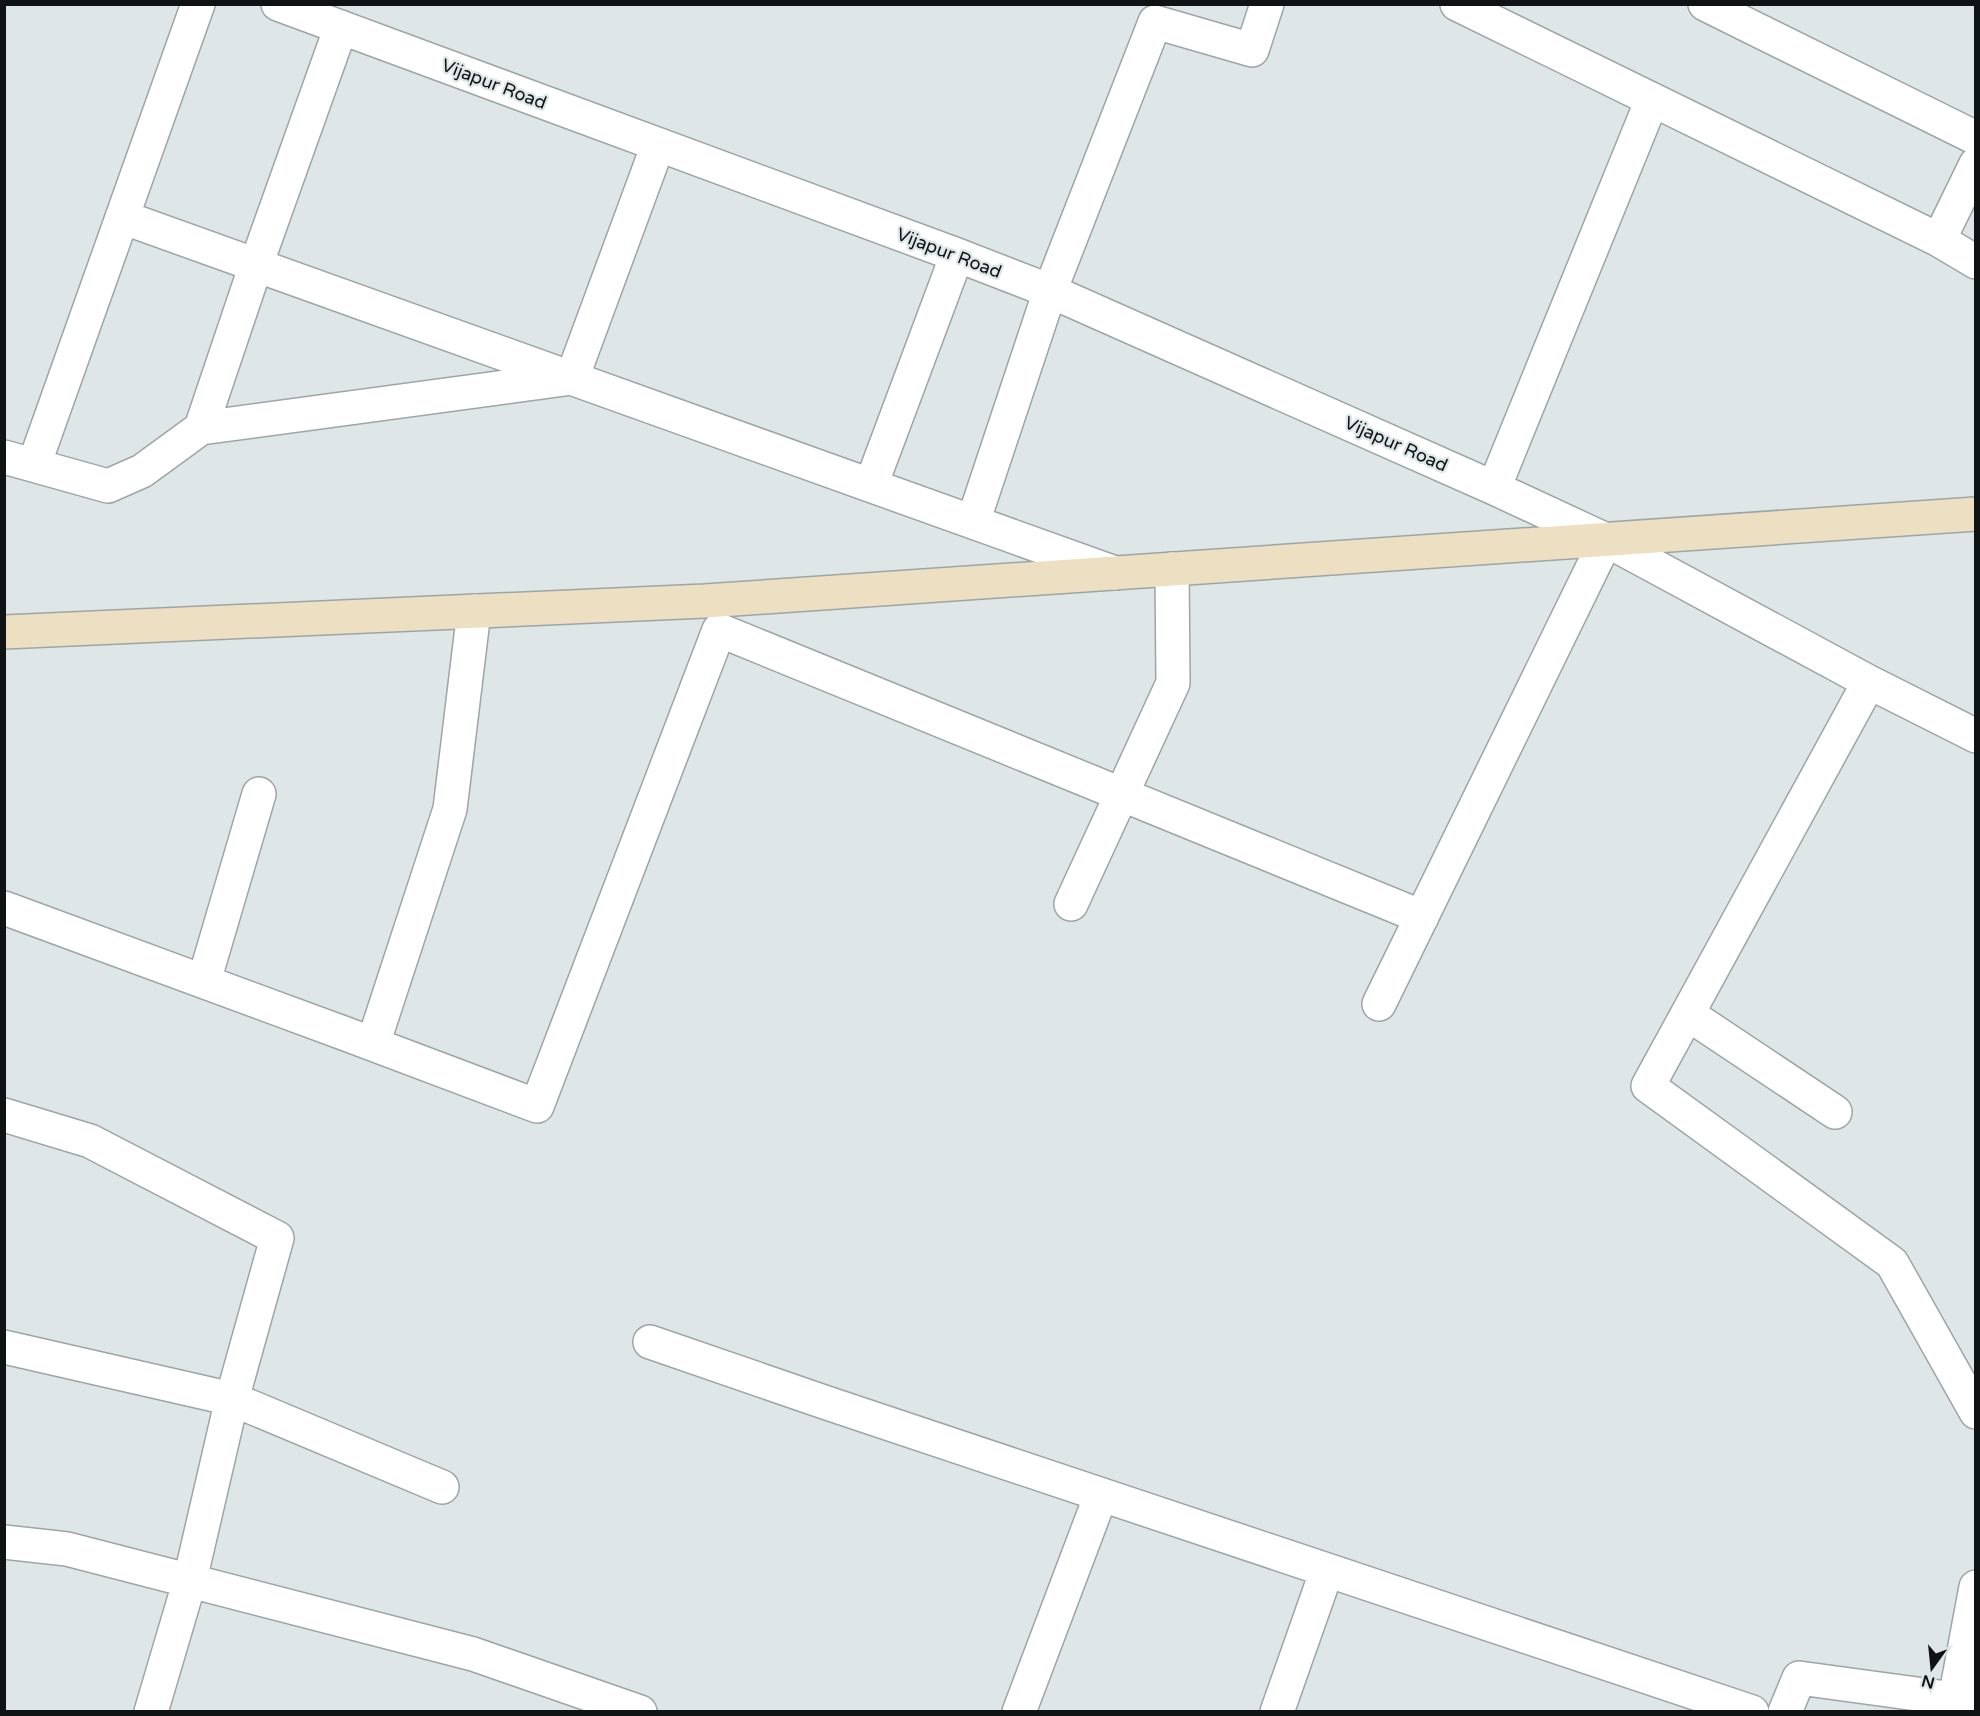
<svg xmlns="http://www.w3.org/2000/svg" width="1980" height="1716" font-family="'Varela Round',sans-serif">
<rect width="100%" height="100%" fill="#dee6e8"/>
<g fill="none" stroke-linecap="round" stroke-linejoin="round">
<defs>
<path id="street" d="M 278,4 L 957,255 L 1050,291 L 1494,488 L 1606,540 L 1869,682 L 1976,736
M 1457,4 L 1939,240 L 1976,262
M 1705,4 L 1976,138
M 122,217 L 1115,573
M 1939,240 L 1976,164
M 201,428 L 572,378 L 658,145
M 4,457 L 108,486 L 142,471 L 201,428 L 256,265 L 341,27
M 34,465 L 198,4
M 871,485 L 957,255
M 1494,488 L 1652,100
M 973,522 L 1050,291 L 1155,22 L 1252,50 L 1267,4
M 1869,682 L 1648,1086 L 1892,1263 L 1976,1412
M 1071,904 L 1173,683 L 1172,569
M 4,908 L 346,1034 L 537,1106 L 719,630 L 1422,917
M 204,981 L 259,794
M 1379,1004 L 1606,540
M 1688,1014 L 1835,1112
M 373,1044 L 450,809 L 474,611
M 4,1115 L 90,1141 L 277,1238 L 232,1399 L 190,1580 L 151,1712
M 650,1342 L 827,1403 L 1752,1712
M 4,1347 L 232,1399 L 442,1487
M 4,1542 L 67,1549 L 473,1654 L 640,1712
M 1955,1699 L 1976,1587
M 1019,1712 L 1101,1495
M 1277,1712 L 1327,1570
M 1785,1712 L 1799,1678 L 1976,1702"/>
<path id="secondary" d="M 4,632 L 705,601 L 1976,514"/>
</defs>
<use href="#street" stroke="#9da5a7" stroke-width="36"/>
<use href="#secondary" stroke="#9da5a7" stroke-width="36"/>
<use href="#street" stroke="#fff" stroke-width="33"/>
<use href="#secondary" stroke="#eddfc1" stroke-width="33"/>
</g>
<g text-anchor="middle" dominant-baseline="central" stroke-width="4.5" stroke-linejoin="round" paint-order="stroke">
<g font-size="18" fill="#101314" stroke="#dee6e8">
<text transform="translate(494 84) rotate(21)">Vijapur Road</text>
<text transform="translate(949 253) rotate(21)">Vijapur Road</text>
<text transform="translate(1396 444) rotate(24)">Vijapur Road</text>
</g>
</g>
<rect width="1980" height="1716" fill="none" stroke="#101314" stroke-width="12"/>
<g transform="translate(1932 1668) rotate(195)" stroke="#dee6e8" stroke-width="4.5" paint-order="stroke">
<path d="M0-4.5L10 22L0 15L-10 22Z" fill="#101314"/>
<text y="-9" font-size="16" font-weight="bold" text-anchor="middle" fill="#101314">N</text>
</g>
</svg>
